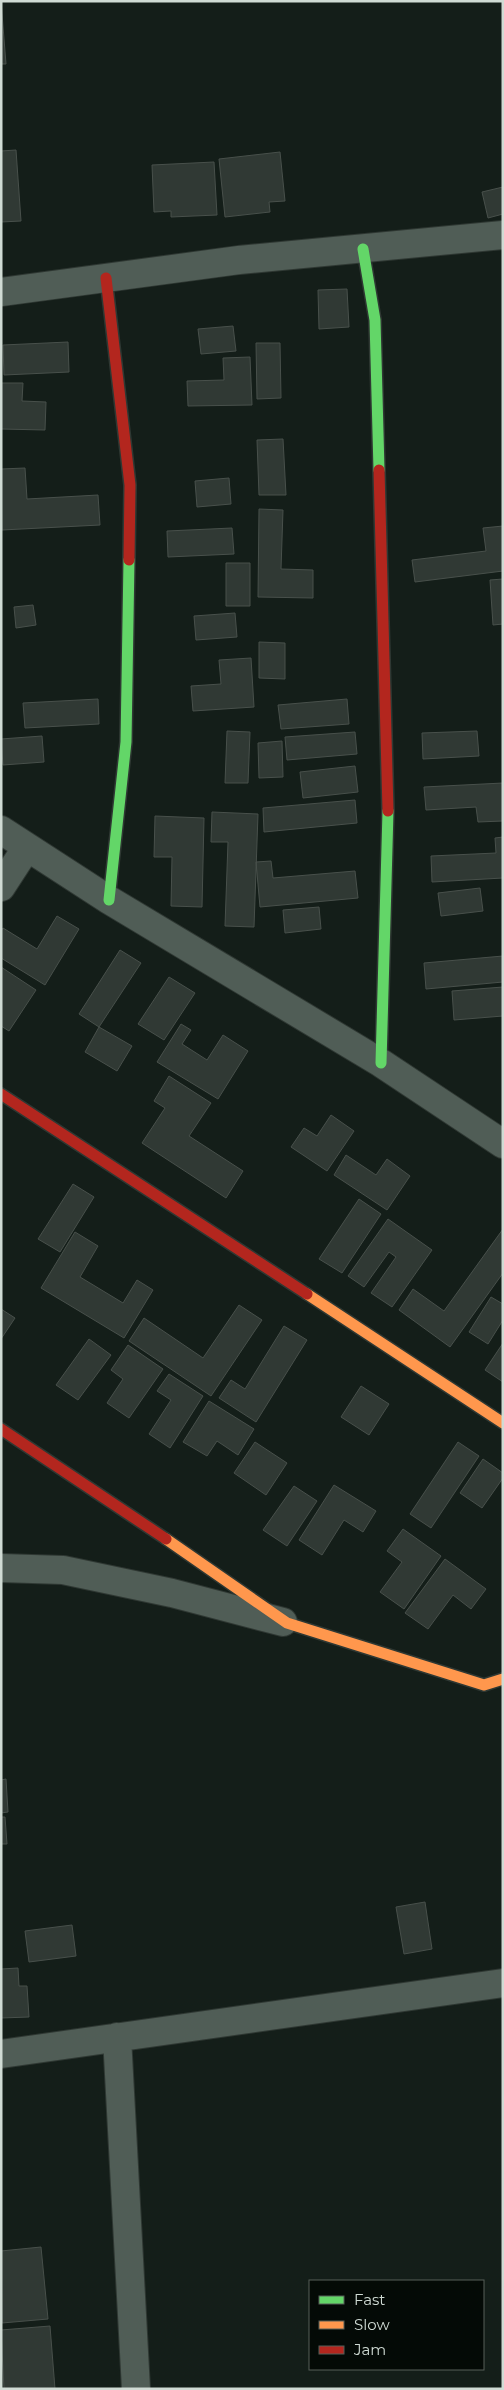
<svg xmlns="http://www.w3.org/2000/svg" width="504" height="2390" font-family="Montserrat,sans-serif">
<rect width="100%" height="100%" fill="#141e19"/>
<path fill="#303934" stroke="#48504b" d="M 1,1 L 6,64 L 1,64 Z
M 16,150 L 21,221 L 1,222 L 1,151 Z
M 280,152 L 285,201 L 269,202 L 270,212 L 225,217 L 219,159 Z
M 214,162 L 217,215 L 171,217 L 171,211 L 154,212 L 152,165 Z
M 503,187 L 503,214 L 488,218 L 482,192 Z
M 347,289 L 349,327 L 319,329 L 318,290 Z
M 233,326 L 236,351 L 201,354 L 198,329 Z
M 68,342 L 69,372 L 4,375 L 3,345 Z
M 256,343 L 280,343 L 281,398 L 257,399 Z
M 250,357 L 252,405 L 188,406 L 187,381 L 224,380 L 223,358 Z
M 1,383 L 23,383 L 22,401 L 46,402 L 45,430 L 1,429 Z
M 283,439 L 286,495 L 259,495 L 257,440 Z
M 25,468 L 27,499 L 98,495 L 100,525 L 2,530 L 1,469 Z
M 229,478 L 231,504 L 197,507 L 195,481 Z
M 259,509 L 283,510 L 281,569 L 313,570 L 313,598 L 258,597 Z
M 503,526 L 503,571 L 415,582 L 412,560 L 486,551 L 483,528 Z
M 232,528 L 234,554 L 168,557 L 167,531 Z
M 226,563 L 250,563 L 250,606 L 226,606 Z
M 503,579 L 503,624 L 493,625 L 490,580 Z
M 33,605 L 36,625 L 16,628 L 14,607 Z
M 235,613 L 237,637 L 196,640 L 194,616 Z
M 259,642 L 285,643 L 285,679 L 259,678 Z
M 251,658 L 254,707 L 193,711 L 191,686 L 221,684 L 219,660 Z
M 98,699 L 99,724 L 25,728 L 23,703 Z
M 347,699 L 349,724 L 281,729 L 278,705 Z
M 227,731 L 250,732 L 248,783 L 225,783 Z
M 477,731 L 479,756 L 423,759 L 422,733 Z
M 355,732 L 357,754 L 287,760 L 285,737 Z
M 42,736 L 44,762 L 3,765 L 1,739 Z
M 282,741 L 283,777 L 259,778 L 258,743 Z
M 355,766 L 358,792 L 303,798 L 300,772 Z
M 503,783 L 503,821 L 478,822 L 476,807 L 426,810 L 424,787 Z
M 355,800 L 357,823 L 264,832 L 263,808 Z
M 212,812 L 258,814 L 254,927 L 225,926 L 228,842 L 211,842 Z
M 155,816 L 204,818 L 202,907 L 171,906 L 172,857 L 154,857 Z
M 503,837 L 503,878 L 432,882 L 431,856 L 496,853 L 495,838 Z
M 271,861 L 273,878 L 355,871 L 358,898 L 260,907 L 256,862 Z
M 480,888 L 483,911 L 441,916 L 438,893 Z
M 319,907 L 321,929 L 285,933 L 283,910 Z
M 57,916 L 79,929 L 45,985 L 1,958 L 1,931 L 3,928 L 37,949 Z
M 120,950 L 141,963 L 99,1027 L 79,1014 Z
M 503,956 L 503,982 L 426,989 L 424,963 Z
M 1,967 L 36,990 L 9,1031 L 1,1026 Z
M 169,977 L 195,993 L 164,1040 L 138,1024 Z
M 503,987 L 503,1016 L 454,1020 L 452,991 Z
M 181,1024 L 191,1030 L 182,1044 L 207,1060 L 223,1035 L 248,1051 L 218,1099 L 157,1062 Z
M 99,1027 L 132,1046 L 117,1071 L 85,1052 Z
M 169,1076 L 211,1103 L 189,1136 L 243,1171 L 226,1198 L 142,1143 L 165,1108 L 154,1101 Z
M 331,1115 L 354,1131 L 327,1171 L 291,1147 L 304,1128 L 317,1136 Z
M 346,1155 L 376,1175 L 387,1159 L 410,1176 L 387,1210 L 334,1175 Z
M 73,1184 L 94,1197 L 60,1252 L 38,1239 Z
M 359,1199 L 381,1214 L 342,1273 L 319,1259 Z
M 388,1219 L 432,1250 L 392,1307 L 371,1293 L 396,1257 L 389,1252 L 364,1287 L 348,1276 Z
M 503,1229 L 503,1273 L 450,1347 L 399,1310 L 413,1289 L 444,1311 Z
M 75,1232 L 98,1246 L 80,1277 L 123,1303 L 137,1280 L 153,1290 L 124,1338 L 41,1288 Z
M 491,1297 L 503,1304 L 503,1320 L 488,1344 L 469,1332 Z
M 239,1305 L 262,1320 L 211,1396 L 129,1341 L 144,1318 L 203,1358 Z
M 1,1309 L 15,1318 L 1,1339 Z
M 284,1326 L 307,1340 L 256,1422 L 219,1398 L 231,1380 L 245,1389 Z
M 89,1339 L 111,1355 L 78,1400 L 56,1385 Z
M 503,1343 L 503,1382 L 485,1370 Z
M 128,1345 L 163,1369 L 129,1418 L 107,1403 L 123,1379 L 111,1370 Z
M 169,1374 L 203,1396 L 170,1448 L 149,1434 L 171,1400 L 157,1391 Z
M 361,1386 L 389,1404 L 369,1435 L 341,1417 Z
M 209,1401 L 254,1429 L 238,1455 L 217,1441 L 207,1456 L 183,1442 Z
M 255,1442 L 287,1463 L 266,1495 L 234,1473 Z
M 458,1442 L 479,1456 L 431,1528 L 410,1514 Z
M 483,1459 L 503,1473 L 503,1478 L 482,1508 L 460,1493 Z
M 334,1485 L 376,1511 L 363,1532 L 344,1520 L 322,1555 L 299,1540 Z
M 294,1486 L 317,1501 L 287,1546 L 263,1530 Z
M 403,1529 L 441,1556 L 404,1609 L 380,1592 L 402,1562 L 387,1551 Z
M 445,1559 L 486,1589 L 471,1609 L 453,1595 L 428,1629 L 405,1613 Z
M 6,1779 L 8,1812 L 1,1813 L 1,1780 Z
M 1,1817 L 5,1817 L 7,1844 L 1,1844 Z
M 425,1902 L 432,1949 L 404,1954 L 396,1907 Z
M 72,1925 L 76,1956 L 29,1962 L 25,1931 Z
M 18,1968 L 19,1986 L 27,1986 L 29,2017 L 1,2018 L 1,1969 Z
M 41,2247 L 48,2319 L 2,2323 L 1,2251 Z
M 50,2326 L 55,2389 L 4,2389 L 1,2330 Z"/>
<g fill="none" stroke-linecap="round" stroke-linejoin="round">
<defs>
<path id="street" d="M 1,292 L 239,260 L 503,235
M 1,830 L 109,900 L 381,1063 L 503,1144
M 1,887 L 27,847
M 1,1568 L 63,1570 L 172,1593 L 283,1622
M 117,2037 L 136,2389
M 1,2054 L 503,1983"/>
<path id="fast" d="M 363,249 L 375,320 L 379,470
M 109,900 L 126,742 L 129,560
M 381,1063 L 388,811"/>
<path id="slow" d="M 307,1294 L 503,1423
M 166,1539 L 287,1623 L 484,1685 L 503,1679"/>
<path id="jam" d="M 106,278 L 130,485 L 129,560
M 379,470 L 388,811
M 1,1094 L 307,1294
M 1,1429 L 166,1539"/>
</defs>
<use href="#street" stroke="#2f3833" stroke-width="30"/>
<use href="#fast" stroke="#2f3833" stroke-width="14"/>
<use href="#slow" stroke="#2f3833" stroke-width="14"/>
<use href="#jam" stroke="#2f3833" stroke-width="14"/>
<use href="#street" stroke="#505d56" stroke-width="28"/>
<use href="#fast" stroke="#63d668" stroke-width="11"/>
<use href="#slow" stroke="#ff974d" stroke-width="11"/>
<use href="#jam" stroke="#b3261e" stroke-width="11"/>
</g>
<rect width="504" height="2390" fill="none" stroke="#d0dbd4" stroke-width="5"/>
<rect x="309" y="2280" width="175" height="90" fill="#040a06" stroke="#565e58"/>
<rect x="319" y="2296" width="25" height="8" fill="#63d668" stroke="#565e58"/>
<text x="354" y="2305" font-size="15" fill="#d0dbd4">Fast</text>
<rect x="319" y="2321" width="25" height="8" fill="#ff974d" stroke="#565e58"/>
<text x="354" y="2330" font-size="15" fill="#d0dbd4">Slow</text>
<rect x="319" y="2346" width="25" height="8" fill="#b3261e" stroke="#565e58"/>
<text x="354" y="2355" font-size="15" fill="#d0dbd4">Jam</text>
</svg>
